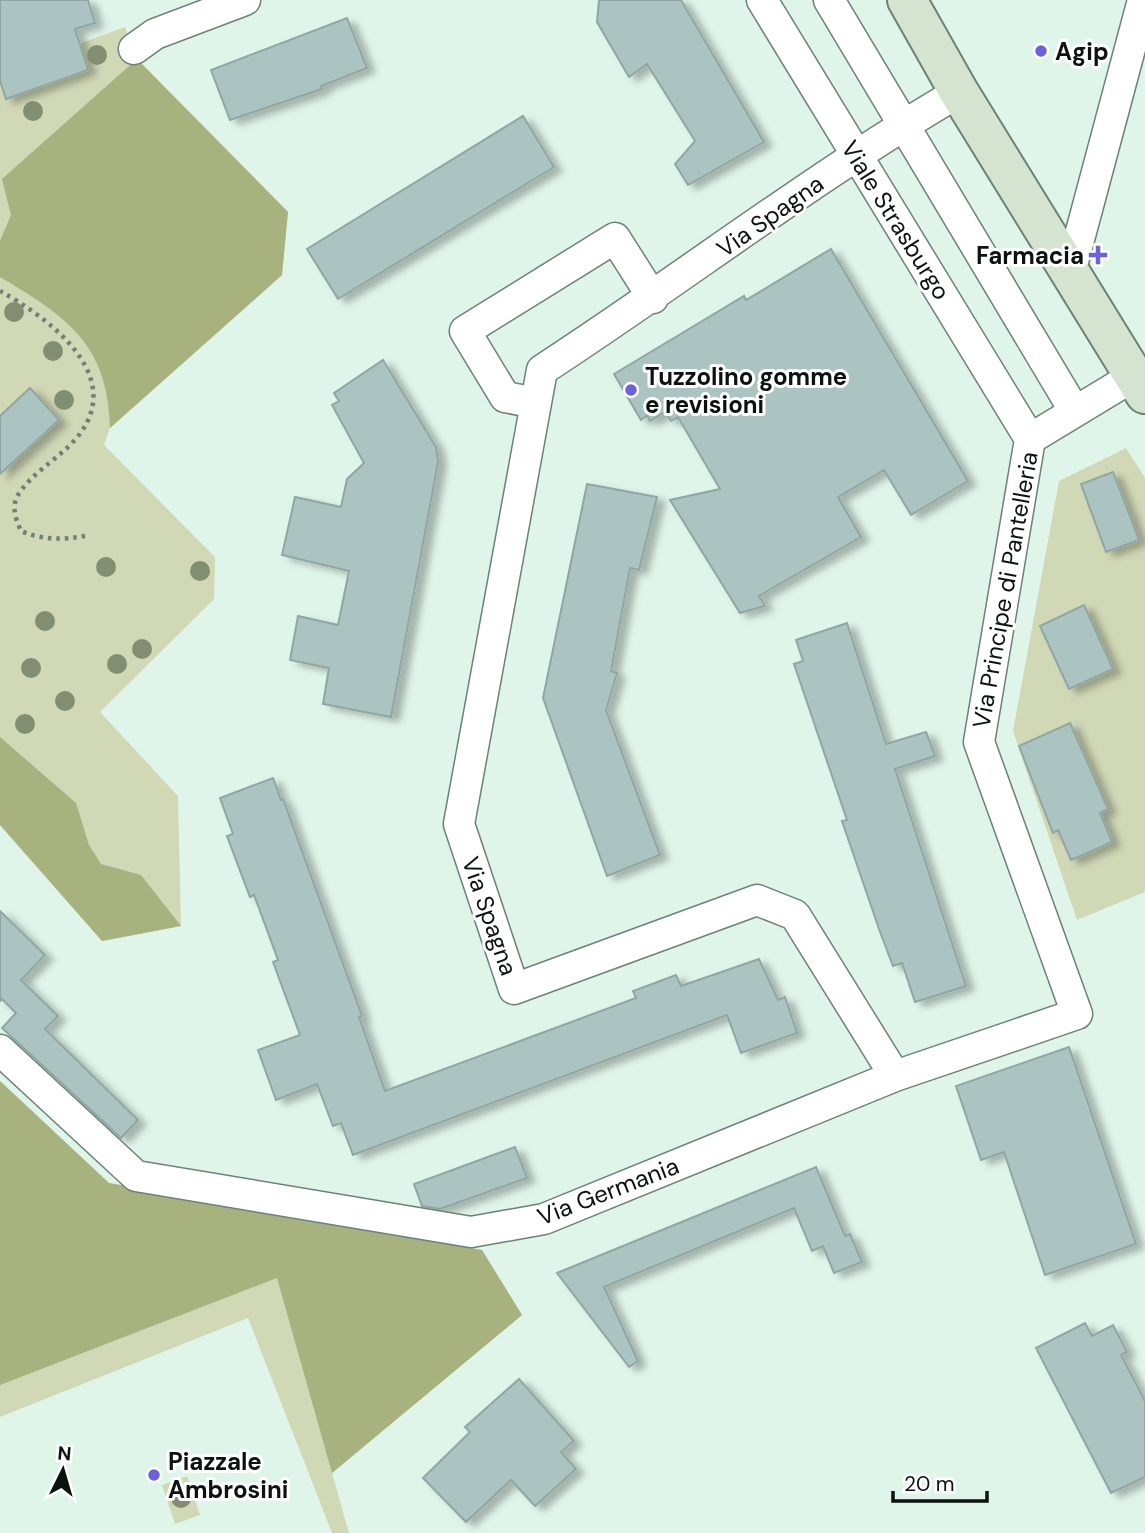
<svg xmlns="http://www.w3.org/2000/svg" width="1145" height="1533" font-family="'DM Sans',sans-serif">
<defs>
<filter id="shadow"><feDropShadow dx="8" dy="4.5" stdDeviation="3.5" flood-color="#0004"/></filter>
</defs>
<rect width="100%" height="100%" fill="#e0f5ea"/>
<path fill="#d1d8b6" d="M 125,27 L 137,59 L 288,212 L 282,275 L 110,428 L 104,445 L 215,557 L 214,599 L 100,712 L 178,796 L 181,926 L 102,941 L 0,825 L 0,73 Z
M 1126,448 L 1145,478 L 1145,892 L 1077,920 L 1013,731 L 1059,481 Z
M 0,1081 L 109,1183 L 482,1250 L 522,1315 L 332,1473 L 349,1533 L 332,1533 L 248,1318 L 0,1417 Z
M 187,1476 L 200,1515 L 175,1524 L 162,1485 Z"/>
<path fill="#a8b27e" d="M 137,59 L 288,212 L 282,275 L 110,428 C 108,344 67,317 0,277 L 0,241 L 11,215 L 2,179 Z
M 0,737 L 76,803 L 89,845 L 101,864 L 141,875 L 181,926 L 102,941 L 0,825 Z
M 0,1081 L 109,1183 L 482,1250 L 522,1315 L 332,1473 L 277,1278 L 0,1385 Z"/>
<path fill="#acc4c1" stroke="#90a6a3" stroke-width="2" filter="url(#shadow)" d="M 0,0 L 88,0 L 95,23 L 75,29 L 88,70 L 6,99 L 0,81 Z
M 599,0 L 681,0 L 764,142 L 688,185 L 675,164 L 695,141 L 647,64 L 629,77 L 597,22 Z
M 347,18 L 367,68 L 321,86 L 322,89 L 230,120 L 211,70 Z
M 523,116 L 554,167 L 338,299 L 307,249 Z
M 831,249 L 968,481 L 911,515 L 884,470 L 838,497 L 861,537 L 759,596 L 765,606 L 740,613 L 670,500 L 720,489 L 678,417 L 671,421 L 665,412 L 650,421 L 647,415 L 641,420 L 614,374 L 744,296 L 746,300 Z
M 383,360 L 436,447 L 438,462 L 391,717 L 323,704 L 329,668 L 290,660 L 298,616 L 338,625 L 349,571 L 282,555 L 295,497 L 341,507 L 347,479 L 364,463 L 332,405 L 339,401 L 334,393 Z
M 30,388 L 59,420 L 0,474 L 0,416 Z
M 1113,472 L 1139,540 L 1106,552 L 1081,484 Z
M 587,484 L 657,497 L 639,570 L 630,568 L 611,671 L 617,673 L 606,710 L 660,855 L 607,876 L 543,698 Z
M 1084,605 L 1113,669 L 1069,689 L 1040,626 Z
M 847,623 L 886,744 L 926,732 L 935,756 L 895,769 L 966,986 L 915,1002 L 902,963 L 893,966 L 879,929 L 842,821 L 847,820 L 794,664 L 803,661 L 796,640 Z
M 1070,723 L 1108,809 L 1100,813 L 1112,842 L 1071,860 L 1058,830 L 1053,833 L 1019,746 Z
M 273,778 L 281,800 L 283,799 L 362,1016 L 359,1017 L 385,1091 L 636,998 L 633,991 L 676,975 L 681,986 L 759,959 L 778,1000 L 785,997 L 797,1033 L 741,1053 L 727,1015 L 353,1155 L 341,1123 L 333,1126 L 317,1084 L 276,1100 L 258,1050 L 300,1035 L 273,962 L 278,960 L 254,895 L 250,897 L 227,836 L 233,834 L 220,798 Z
M 0,911 L 45,955 L 21,980 L 58,1016 L 45,1029 L 138,1120 L 121,1138 L 2,1028 L 16,1013 L 2,999 L 0,1001 Z
M 1069,1047 L 1136,1244 L 1045,1275 L 1004,1152 L 981,1160 L 956,1086 Z
M 515,1147 L 527,1178 L 440,1209 L 422,1206 L 414,1184 Z
M 816,1167 L 845,1236 L 850,1234 L 862,1262 L 834,1273 L 823,1246 L 812,1251 L 794,1208 L 604,1287 L 638,1361 L 629,1367 L 557,1273 Z
M 1085,1323 L 1092,1336 L 1113,1325 L 1127,1352 L 1121,1355 L 1145,1401 L 1145,1477 L 1111,1493 L 1036,1348 Z
M 519,1379 L 574,1441 L 561,1452 L 576,1469 L 535,1506 L 511,1480 L 466,1522 L 423,1478 L 470,1432 L 465,1427 Z"/>
<g fill="none" stroke-linecap="round" stroke-linejoin="round">
<defs>
<path id="street" d="M 762,0 L 1030,439
M 829,0 L 1074,410
M 134,49 L 155,34 L 245,0
M 1070,273 L 1143,0
M 536,403 L 505,397 L 465,331 L 615,238 L 653,298
M 0,1050 L 136,1176 L 471,1232 L 544,1219 L 895,1076 L 1077,1014 L 979,742 L 1030,439 L 1134,376
M 895,1076 L 795,915 L 757,900 L 514,989 L 459,824 L 542,370 C 682,279 815,176 959,92"/>
<path id="secondary" d="M 907,0 L 959,92 L 1145,394"/>
</defs>
<use href="#street" stroke="#6e8177" stroke-width="33"/>
<use href="#secondary" stroke="#6e8177" stroke-width="42"/>
<path stroke="#717f78" stroke-width="4.5" stroke-dasharray="3.5 5" stroke-linecap="butt" d="M 0,291 C 47,317 126,374 79,435 C 62,457 33,471 18,495 C 11,507 16,520 21,531 C 42,540 62,540 85,536"/>
<use href="#street" stroke="#fff" stroke-width="30"/>
<use href="#secondary" stroke="#d5e4d1" stroke-width="38"/>
</g>
<g fill="#818e72">
<circle cx="97" cy="55" r="10"/>
<circle cx="33" cy="111" r="10"/>
<circle cx="14" cy="312" r="10"/>
<circle cx="53" cy="351" r="10"/>
<circle cx="64" cy="400" r="10"/>
<circle cx="106" cy="567" r="10"/>
<circle cx="200" cy="571" r="10"/>
<circle cx="45" cy="621" r="10"/>
<circle cx="142" cy="649" r="10"/>
<circle cx="117" cy="664" r="10"/>
<circle cx="31" cy="668" r="10"/>
<circle cx="65" cy="701" r="10"/>
<circle cx="25" cy="724" r="10"/>
<circle cx="181" cy="1498" r="10"/>
</g>
<g fill="#6c62dc" stroke="#fff" stroke-width="2.5">
<circle cx="1041" cy="51" r="7"/>
<path d="M1094.5 244.5h7v7h7v7h-7v7h-7v-7h-7v-7h7z"/>
<circle cx="631" cy="390" r="7"/>
<circle cx="154" cy="1475" r="7"/>
</g>
<g text-anchor="middle" dominant-baseline="central" stroke-width="6" stroke-linejoin="round" paint-order="stroke">
<g font-size="24" font-weight="bold" fill="#0b120f" stroke="#fff" text-anchor="start">
<text x="1055" y="51">Agip</text>
<text x="1084" y="255" text-anchor="end">Farmacia</text>
<text x="645" y="376">Tuzzolino gomme<tspan x="645" dy="28">e revisioni</tspan></text>
<text x="168" y="1461">Piazzale<tspan x="168" dy="28">Ambrosini</tspan></text>
</g>
<g font-size="24" fill="#0b120f" stroke="#fff">
<text transform="translate(770 216) rotate(-35)">Via Spagna</text>
<text transform="translate(896 220) rotate(58)">Viale Strasburgo</text>
<text transform="translate(1005 590) rotate(-80)">Via Principe di Pantelleria</text>
<text transform="translate(490 916) rotate(71)">Via Spagna</text>
<text transform="translate(608 1191) rotate(-21)">Via Germania</text>
</g>
</g>
<g transform="translate(63 1470) rotate(5)" stroke="#ffffff" stroke-width="5" paint-order="stroke">
<path d="M0-5L12 26L0 18L-12 26Z" fill="#0b120f"/>
<text y="-10" font-size="19" font-weight="bold" text-anchor="middle" fill="#0b120f">N</text>
</g>
<path d="M893 1491v10h94v-10" fill="none" stroke="#0b120f" stroke-width="3.5"/>
<text x="904" y="1491" font-size="21" fill="#0b120f" stroke="#ffffff" stroke-width="5" paint-order="stroke">20 m</text>
</svg>
